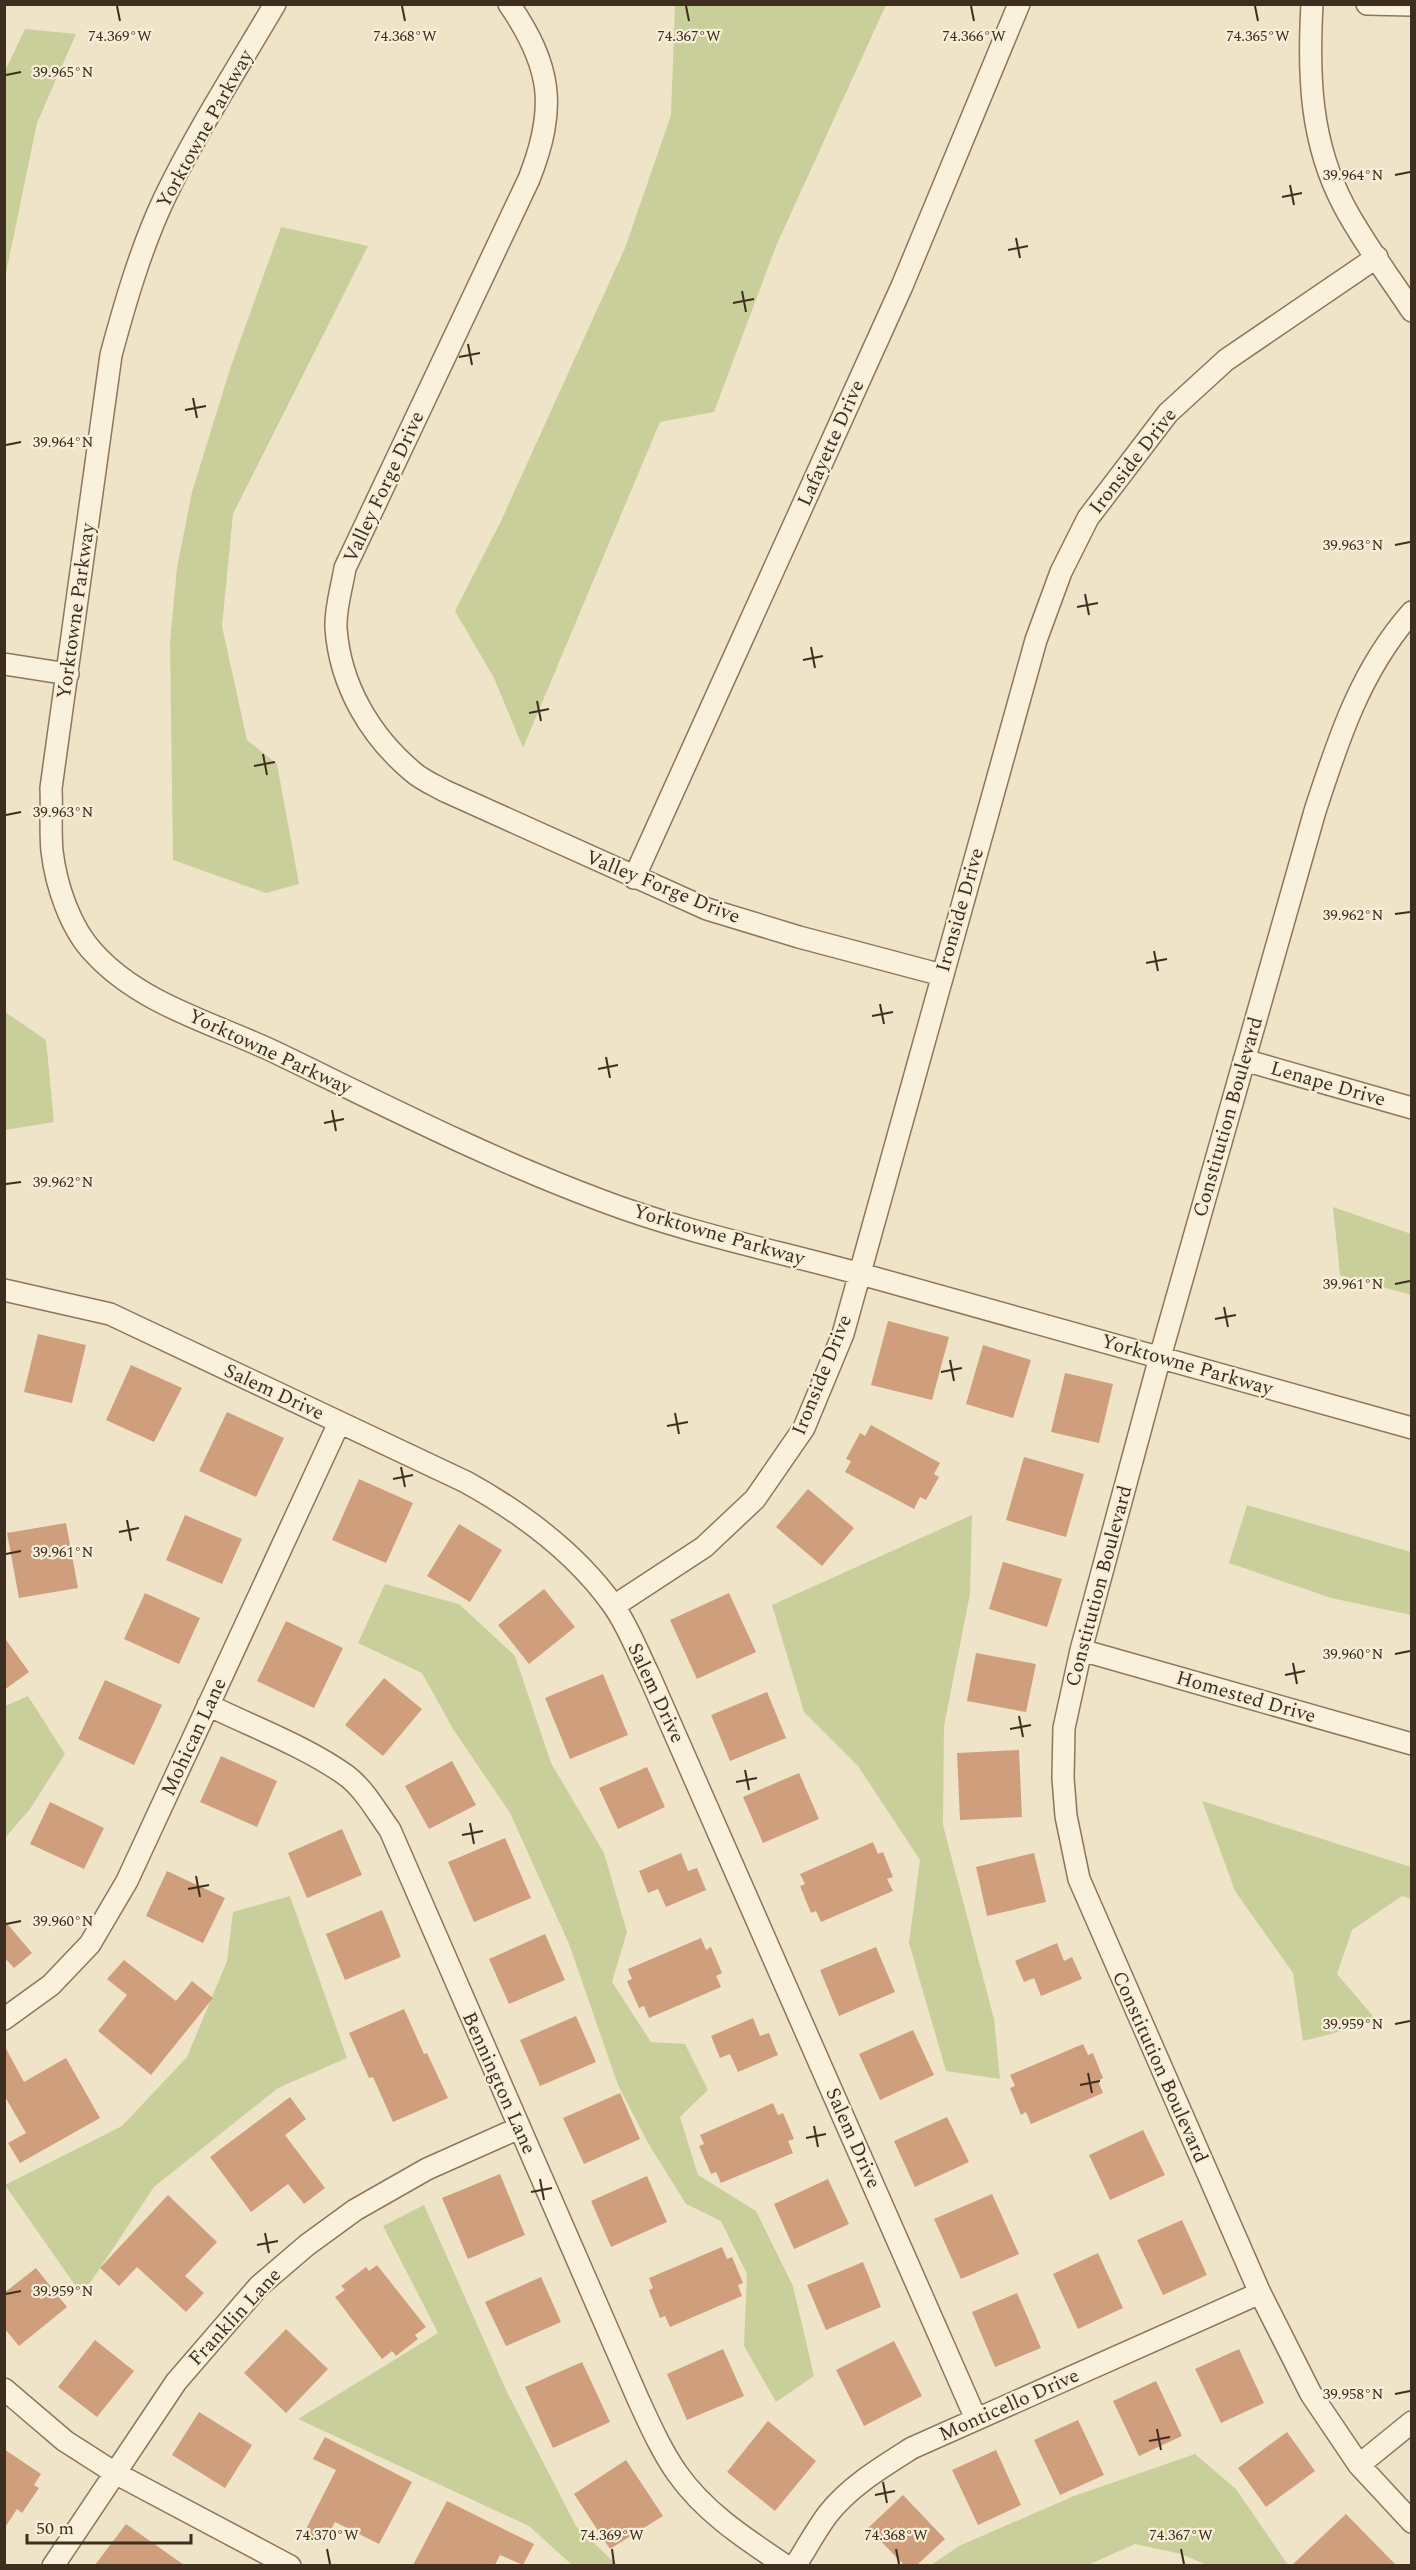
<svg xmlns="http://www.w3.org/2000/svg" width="1416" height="2570" font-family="Spectral,serif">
<rect width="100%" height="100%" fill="#f0e4c8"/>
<path fill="#c9cf9b" d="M 675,5 L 886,5 L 776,246 L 714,412 L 660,422 L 523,748 L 494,678 L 455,611 L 501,521 L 625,248 L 671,115 Z
M 25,29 L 76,34 L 37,123 L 5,278 L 5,71 Z
M 281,227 L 368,246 L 233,514 L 222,626 L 247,740 L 277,764 L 299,884 L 266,893 L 173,860 L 170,642 L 177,568 L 192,492 L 231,366 Z
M 5,1012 L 46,1040 L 54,1122 L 5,1130 Z
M 1333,1207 L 1411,1234 L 1411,1295 L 1340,1275 Z
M 1247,1505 L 1411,1552 L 1411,1615 L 1331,1598 L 1229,1563 Z
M 972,1515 L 970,1594 L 944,1726 L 943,1825 L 994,2019 L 1000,2079 L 946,2071 L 909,1943 L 920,1860 L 858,1766 L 804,1712 L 772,1605 Z
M 385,1584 L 459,1604 L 515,1656 L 551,1763 L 604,1853 L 627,1932 L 612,1982 L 651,2042 L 685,2044 L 708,2090 L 680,2117 L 698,2175 L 756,2211 L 793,2286 L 814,2376 L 776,2402 L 744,2346 L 747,2274 L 721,2221 L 686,2204 L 648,2143 L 618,2085 L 569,1944 L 510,1813 L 453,1729 L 422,1673 L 358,1643 Z
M 28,1696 L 65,1754 L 30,1809 L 5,1838 L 5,1706 Z
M 1202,1801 L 1411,1867 L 1411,1899 L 1402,1896 L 1352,1930 L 1337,1974 L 1378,2022 L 1303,2041 L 1293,1973 L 1235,1891 Z
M 290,1896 L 347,2058 L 278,2088 L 154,2187 L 82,2295 L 5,2185 L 122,2126 L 187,2057 L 227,1961 L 233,1912 Z
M 424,2205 L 507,2392 L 576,2526 L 617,2565 L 572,2565 L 529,2526 L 298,2419 L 438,2333 L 383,2226 Z
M 1195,2454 L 1236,2489 L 1288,2565 L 1207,2565 L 1181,2554 L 1135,2544 L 1088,2565 L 931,2565 L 959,2546 L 1074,2496 Z"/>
<path fill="#cf9f7d" d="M 888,1321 L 949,1337 L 932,1400 L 871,1385 Z
M 38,1334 L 86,1345 L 72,1403 L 24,1392 Z
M 983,1345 L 1031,1360 L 1013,1418 L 966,1404 Z
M 131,1365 L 182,1388 L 154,1442 L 106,1420 Z
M 1065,1373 L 1113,1384 L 1099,1443 L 1051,1432 Z
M 227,1412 L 284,1438 L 256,1497 L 199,1471 Z
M 871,1425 L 940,1463 L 934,1474 L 939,1477 L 926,1500 L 920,1497 L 914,1509 L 845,1472 L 851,1461 L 846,1459 L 860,1433 L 865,1436 Z
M 1024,1457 L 1084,1474 L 1066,1537 L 1006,1520 Z
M 359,1479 L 413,1503 L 386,1563 L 332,1540 Z
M 808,1489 L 854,1528 L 822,1566 L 776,1527 Z
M 185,1515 L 242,1539 L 222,1584 L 166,1560 Z
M 66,1523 L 78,1588 L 19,1598 L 7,1533 Z
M 459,1524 L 502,1550 L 470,1602 L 427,1576 Z
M 1003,1562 L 1062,1579 L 1047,1627 L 989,1609 Z
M 544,1589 L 575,1627 L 529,1664 L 498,1625 Z
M 145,1593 L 200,1618 L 179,1664 L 124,1639 Z
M 729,1593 L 756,1652 L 697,1679 L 670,1620 Z
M 286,1621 L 343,1648 L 314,1708 L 257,1681 Z
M 4,1637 L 29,1672 L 4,1690 Z
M 976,1653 L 1036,1664 L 1026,1712 L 967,1701 Z
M 603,1674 L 628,1735 L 570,1759 L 545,1698 Z
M 384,1678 L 422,1709 L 383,1756 L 345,1725 Z
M 105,1680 L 162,1705 L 134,1765 L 78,1739 Z
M 767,1692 L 786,1738 L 730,1761 L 711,1715 Z
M 1019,1750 L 1022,1817 L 960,1820 L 957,1753 Z
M 221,1756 L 277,1781 L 257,1827 L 200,1802 Z
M 452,1761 L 476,1805 L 429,1829 L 405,1786 Z
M 647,1767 L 665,1807 L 618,1829 L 599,1788 Z
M 799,1773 L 819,1819 L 763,1843 L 743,1797 Z
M 50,1802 L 104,1828 L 84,1869 L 30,1844 Z
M 342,1829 L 362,1875 L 307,1898 L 288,1853 Z
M 505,1838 L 531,1898 L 474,1922 L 448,1862 Z
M 873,1842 L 878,1854 L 883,1852 L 893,1877 L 887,1879 L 893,1891 L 821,1922 L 816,1911 L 811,1913 L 800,1886 L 805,1884 L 800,1874 Z
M 681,1853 L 688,1871 L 697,1868 L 706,1890 L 666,1907 L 658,1889 L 648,1893 L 639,1871 Z
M 1034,1853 L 1046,1902 L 987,1916 L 976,1867 Z
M 167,1871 L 225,1898 L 203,1943 L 146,1916 Z
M 382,1910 L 401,1957 L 345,1980 L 326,1934 Z
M 4,1920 L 32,1953 L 14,1968 L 4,1957 Z
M 545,1934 L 565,1980 L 509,2004 L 489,1959 Z
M 701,1938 L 706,1950 L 711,1947 L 722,1973 L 716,1976 L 721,1987 L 649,2018 L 644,2006 L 639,2008 L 627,1981 L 632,1979 L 628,1969 Z
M 1057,1943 L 1064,1961 L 1072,1957 L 1082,1979 L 1041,1996 L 1034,1978 L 1024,1982 L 1015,1961 Z
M 876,1947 L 895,1992 L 839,2016 L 820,1970 Z
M 124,1960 L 176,2001 L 192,1981 L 213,1998 L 151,2075 L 98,2031 L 127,1995 L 107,1979 Z
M 404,2009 L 424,2054 L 427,2053 L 448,2098 L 393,2122 L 373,2077 L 369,2078 L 349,2033 Z
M 576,2016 L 596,2062 L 540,2086 L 520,2040 Z
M 753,2018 L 760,2036 L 769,2033 L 778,2055 L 738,2072 L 730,2054 L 720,2058 L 711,2036 Z
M 913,2030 L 934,2075 L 880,2100 L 859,2054 Z
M 1083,2044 L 1088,2055 L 1093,2053 L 1103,2078 L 1098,2081 L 1103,2093 L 1031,2124 L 1026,2112 L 1021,2115 L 1010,2088 L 1015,2086 L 1010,2075 Z
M 4,2045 L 24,2082 L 66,2058 L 100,2118 L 20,2163 L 8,2143 L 26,2133 L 4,2095 Z
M 620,2093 L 640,2139 L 584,2164 L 563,2118 Z
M 290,2097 L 306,2119 L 285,2135 L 325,2188 L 304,2204 L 288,2184 L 251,2212 L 210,2157 Z
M 773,2103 L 778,2115 L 783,2113 L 794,2139 L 788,2141 L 793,2153 L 721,2183 L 716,2172 L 711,2174 L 699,2146 L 704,2144 L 700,2135 Z
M 947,2117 L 969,2162 L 915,2187 L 894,2141 Z
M 1143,2130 L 1165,2175 L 1110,2200 L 1089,2155 Z
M 500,2174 L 525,2235 L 468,2259 L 442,2198 Z
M 647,2176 L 667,2222 L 611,2247 L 591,2201 Z
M 828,2179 L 849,2224 L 794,2249 L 774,2204 Z
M 992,2194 L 1019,2254 L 961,2279 L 934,2219 Z
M 168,2195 L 217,2242 L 185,2276 L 204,2293 L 186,2312 L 137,2267 L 119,2286 L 100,2268 Z
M 1182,2220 L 1207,2275 L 1163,2295 L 1137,2240 Z
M 722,2247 L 727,2259 L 732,2257 L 743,2283 L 738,2285 L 742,2296 L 670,2327 L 665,2316 L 660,2318 L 649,2290 L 653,2288 L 649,2278 Z
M 1098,2253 L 1123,2308 L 1078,2329 L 1053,2274 Z
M 863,2262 L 881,2307 L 826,2330 L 807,2285 Z
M 377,2265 L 426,2327 L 415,2335 L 418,2339 L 396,2356 L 392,2351 L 382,2359 L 335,2297 L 345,2290 L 341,2286 L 366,2267 L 369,2271 Z
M 36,2268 L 67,2307 L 19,2346 L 4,2328 L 4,2293 Z
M 541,2277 L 561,2322 L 506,2346 L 485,2302 Z
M 1017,2293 L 1041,2348 L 995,2367 L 972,2312 Z
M 286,2329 L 328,2369 L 286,2413 L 244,2373 Z
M 95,2340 L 134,2371 L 97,2417 L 58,2387 Z
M 894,2341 L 922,2396 L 864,2426 L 836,2370 Z
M 723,2349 L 744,2396 L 687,2420 L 667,2374 Z
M 1239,2349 L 1264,2403 L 1221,2423 L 1195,2369 Z
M 582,2362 L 610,2422 L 553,2448 L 525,2387 Z
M 1156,2381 L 1182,2436 L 1139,2456 L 1113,2401 Z
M 199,2412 L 252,2445 L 225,2488 L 172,2455 Z
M 1078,2420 L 1104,2475 L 1060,2495 L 1034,2440 Z
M 768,2421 L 816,2461 L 775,2511 L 727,2472 Z
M 1287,2432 L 1315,2471 L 1266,2507 L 1238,2468 Z
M 325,2437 L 412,2482 L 379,2544 L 335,2522 L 324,2543 L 304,2533 L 336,2470 L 313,2459 Z
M 4,2449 L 41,2474 L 34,2485 L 39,2488 L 22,2513 L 17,2509 L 4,2529 Z
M 996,2450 L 1021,2505 L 978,2525 L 952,2470 Z
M 626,2460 L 663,2516 L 610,2549 L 574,2494 Z
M 903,2495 L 945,2539 L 917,2565 L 904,2565 L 868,2528 Z
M 447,2501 L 534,2544 L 523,2565 L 500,2555 L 495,2565 L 413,2565 Z
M 1346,2514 L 1396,2565 L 1292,2565 Z
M 126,2524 L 184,2565 L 95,2565 Z"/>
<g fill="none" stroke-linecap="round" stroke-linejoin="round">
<defs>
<path id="minor" d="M 275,4 C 237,69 196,132 164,199 C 141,248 125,303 111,355 L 51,788 C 52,809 50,831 52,851 C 56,885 70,928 94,953 C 142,1006 218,1024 281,1055 C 386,1106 490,1159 600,1200 C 689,1234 783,1252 875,1278 C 1054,1328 1233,1378 1412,1428
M 509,4 C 552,67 557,108 529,179 L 345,568 C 342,587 335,609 336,628 C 340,685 370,736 413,772 C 422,780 434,785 445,791 L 707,909 L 799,937 L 942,975
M 1312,4 C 1308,75 1310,142 1344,206 C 1363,242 1389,276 1412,311
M 1367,4 L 1412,5
M 1412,612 C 1361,669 1338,740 1315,811 L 1160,1357 L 1081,1650 L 1064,1728 L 1063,1778 L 1066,1816 L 1079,1879 L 1260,2293 L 1311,2394 L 1359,2465 L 1412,2522
M 4,664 L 68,674
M 634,878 L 902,286 L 1019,4
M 1244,1060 L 1412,1108
M 4,1290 L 110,1314 L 466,1482 C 522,1513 576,1553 613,1605 C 628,1626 638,1653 649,1675 L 976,2419
M 614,1606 L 704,1547 L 755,1499 L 804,1428 L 843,1334 L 1036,640 L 1061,572 L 1088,518 L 1168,413 L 1226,360 L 1377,257
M 1081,1650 L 1412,1744
M 208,1705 C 253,1727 307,1747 347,1776 C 365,1790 377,1812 390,1830 L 638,2399 C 650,2425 661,2450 677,2473 C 705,2513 746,2539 786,2566
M 4,2019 L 51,1985 L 90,1944 L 127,1881 L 339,1423
M 4,2389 L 65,2441 L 115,2473 L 290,2566
M 1359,2465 L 1412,2422
M 53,2566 L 176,2382 L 259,2286 L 307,2245 L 355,2210 L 427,2169 L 519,2128
M 795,2566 C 806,2549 816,2530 828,2514 C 850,2486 882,2467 912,2448 L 1260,2293"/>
</defs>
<use href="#minor" stroke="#8d765c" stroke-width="24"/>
<use href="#minor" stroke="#faf1dc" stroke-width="21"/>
</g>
<path fill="none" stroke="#3d2e20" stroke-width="2" d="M 117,6 L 120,21M 402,6 L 405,21M 686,6 L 689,21M 971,6 L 974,21M 1255,6 L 1258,21M 6,75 L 21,72M 1395,175 L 1410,172M 1290,185 L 1294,205M 1282,197 L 1302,193M 1016,238 L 1020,258M 1008,250 L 1028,246M 742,291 L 746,312M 733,303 L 754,299M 468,344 L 472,365M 459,357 L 480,353M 193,398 L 197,418M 185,410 L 206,406M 6,445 L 21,442M 1395,545 L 1410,542M 1085,594 L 1089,615M 1077,607 L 1098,603M 811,647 L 815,668M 803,660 L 823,656M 537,701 L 541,721M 529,713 L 549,709M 263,754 L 267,775M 254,766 L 275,762M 6,815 L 21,812M 1395,914 L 1410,912M 1154,951 L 1158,971M 1146,963 L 1167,959M 880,1004 L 884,1024M 872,1016 L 893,1012M 606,1057 L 610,1078M 598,1069 L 618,1065M 332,1110 L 336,1131M 324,1123 L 344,1119M 6,1184 L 21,1182M 1395,1284 L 1410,1281M 1224,1307 L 1228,1327M 1215,1319 L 1236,1315M 950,1360 L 954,1381M 941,1372 L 962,1368M 675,1413 L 679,1434M 667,1426 L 688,1422M 401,1467 L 405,1487M 393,1479 L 413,1475M 127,1520 L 131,1541M 119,1532 L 139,1528M 6,1554 L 21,1551M 1395,1654 L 1410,1651M 1293,1663 L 1297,1684M 1285,1675 L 1305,1671M 1019,1716 L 1023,1737M 1010,1729 L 1031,1725M 745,1770 L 749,1790M 736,1782 L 757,1778M 470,1823 L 474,1844M 462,1835 L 483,1831M 196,1876 L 200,1897M 188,1889 L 209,1885M 6,1924 L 21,1921M 1395,2024 L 1410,2021M 1088,2073 L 1092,2093M 1080,2085 L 1100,2081M 814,2126 L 818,2147M 806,2138 L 826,2134M 540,2179 L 544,2200M 531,2192 L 552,2188M 265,2233 L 269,2253M 257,2245 L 278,2241M 6,2294 L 21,2291M 1395,2394 L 1410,2391M 1157,2429 L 1161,2450M 1149,2441 L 1170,2437M 883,2482 L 887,2503M 875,2495 L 895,2491M 327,2549 L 330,2564M 612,2549 L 614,2564M 896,2549 L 899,2564M 1181,2549 L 1184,2564"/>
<g text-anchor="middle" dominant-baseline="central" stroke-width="4.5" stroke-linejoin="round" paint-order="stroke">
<g font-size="20" fill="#3d2e20" stroke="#f7eed8">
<text transform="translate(205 129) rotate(-61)">Yorktowne Parkway</text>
<text transform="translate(831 443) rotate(-66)">Lafayette Drive</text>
<text transform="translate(1133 461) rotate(-52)">Ironside Drive</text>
<text transform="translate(384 487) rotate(-65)">Valley Forge Drive</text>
<text transform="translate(76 611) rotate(-82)">Yorktowne Parkway</text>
<text transform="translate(663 887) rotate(22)">Valley Forge Drive</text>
<text transform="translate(960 910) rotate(-74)">Ironside Drive</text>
<text transform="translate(270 1052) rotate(25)">Yorktowne Parkway</text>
<text transform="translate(1328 1084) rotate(16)">Lenape Drive</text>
<text transform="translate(1228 1117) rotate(-74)">Constitution Boulevard</text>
<text transform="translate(719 1235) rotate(16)">Yorktowne Parkway</text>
<text transform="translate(1187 1365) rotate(16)">Yorktowne Parkway</text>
<text transform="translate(822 1375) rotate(-68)">Ironside Drive</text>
<text transform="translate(274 1392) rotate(25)">Salem Drive</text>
<text transform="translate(1099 1586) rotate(-75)">Constitution Boulevard</text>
<text transform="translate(656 1693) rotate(65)">Salem Drive</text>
<text transform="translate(1246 1697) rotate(16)">Homested Drive</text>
<text transform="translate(194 1737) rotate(-65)">Mohican Lane</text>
<text transform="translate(1160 2067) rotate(66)">Constitution Boulevard</text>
<text transform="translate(499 2083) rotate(66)">Bennington Lane</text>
<text transform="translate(853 2138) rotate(66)">Salem Drive</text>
<text transform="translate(235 2317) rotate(-47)">Franklin Lane</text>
<text transform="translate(1009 2405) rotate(-24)">Monticello Drive</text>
</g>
</g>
<g font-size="15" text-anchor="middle" fill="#3d2e20" stroke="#f7eed8" stroke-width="4.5" stroke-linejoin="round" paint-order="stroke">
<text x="120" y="41">74.369°W</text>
<text x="405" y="41">74.368°W</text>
<text x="689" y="41">74.367°W</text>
<text x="974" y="41">74.366°W</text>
<text x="1258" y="41">74.365°W</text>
<text x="63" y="77">39.965°N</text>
<text x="1353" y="180">39.964°N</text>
<text x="63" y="447">39.964°N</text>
<text x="1353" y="550">39.963°N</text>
<text x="63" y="817">39.963°N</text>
<text x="1353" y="920">39.962°N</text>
<text x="63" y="1187">39.962°N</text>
<text x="1353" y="1289">39.961°N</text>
<text x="63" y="1557">39.961°N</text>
<text x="1353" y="1659">39.960°N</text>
<text x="63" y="1926">39.960°N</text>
<text x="1353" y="2029">39.959°N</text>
<text x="63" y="2296">39.959°N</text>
<text x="1353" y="2399">39.958°N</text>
<text x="327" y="2540">74.370°W</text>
<text x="612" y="2540">74.369°W</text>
<text x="896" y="2540">74.368°W</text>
<text x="1181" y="2540">74.367°W</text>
</g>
<rect width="1416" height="2570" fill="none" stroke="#3d2e20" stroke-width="12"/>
<path d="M27 2534v9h164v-9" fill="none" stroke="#3d2e20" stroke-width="3"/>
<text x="36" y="2534" font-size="18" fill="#3d2e20" stroke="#f7eed8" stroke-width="4.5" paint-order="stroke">50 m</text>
</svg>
